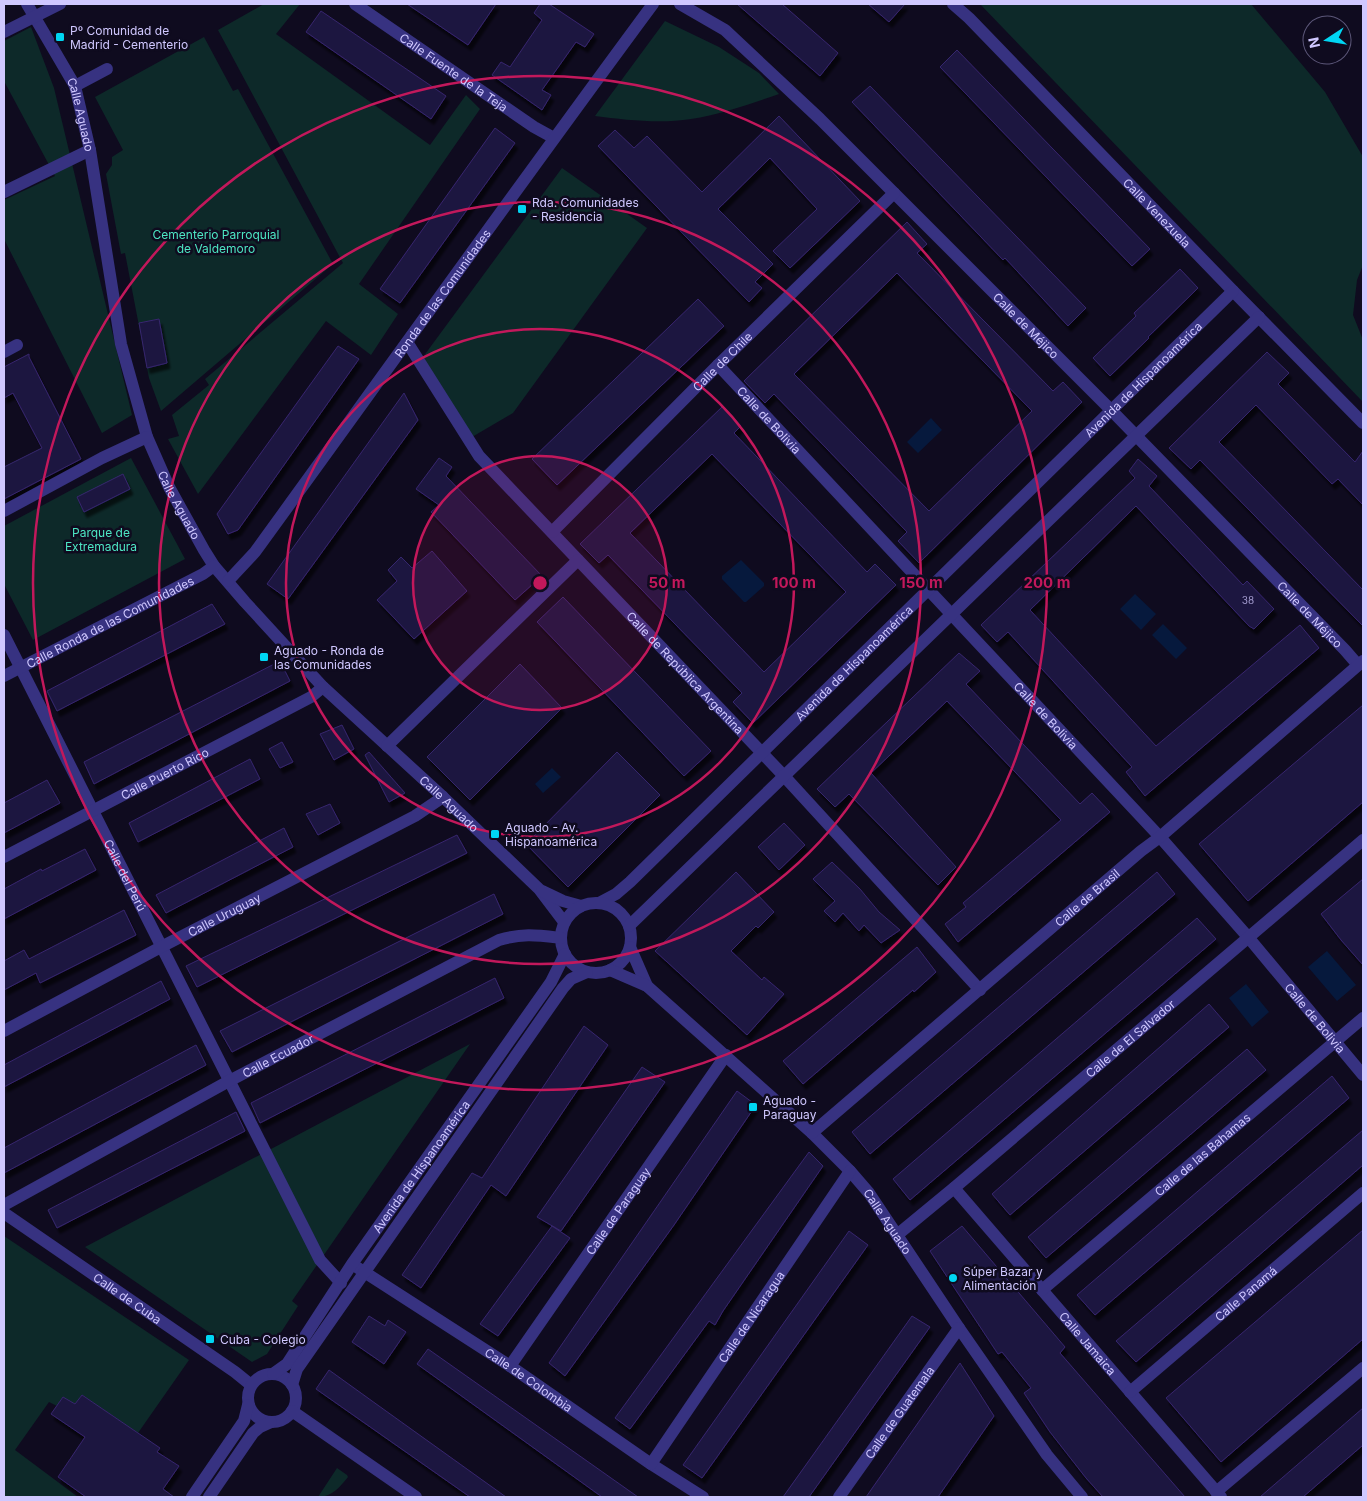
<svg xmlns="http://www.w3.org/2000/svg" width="1367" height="1501" font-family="Inter,sans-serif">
<defs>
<filter id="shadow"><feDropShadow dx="3" dy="5.5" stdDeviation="1" flood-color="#0009"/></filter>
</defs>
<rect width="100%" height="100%" fill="#0f0b1f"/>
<path fill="#0d2929" d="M 264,4 L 300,4 L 276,34 L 430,145 L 466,95 L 480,109 L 359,284 L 398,314 L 371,355 L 326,321 L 198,494 L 168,439 L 179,436 L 172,415 L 209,385 L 205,379 L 343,263 L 218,30 Z
M 980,4 L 1251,4 L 1325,92 L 1363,157 L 1363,265 L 1357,280 L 1353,315 L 1363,340 L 1363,402 Z
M 665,21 L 719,47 L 759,73 L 779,94 C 750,104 721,114 691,119 C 660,124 626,120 595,116 Z
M 31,27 L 54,88 L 132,415 L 102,433 L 4,239 L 4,200 L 55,176 L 4,81 L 4,41 Z
M 204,37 L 233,91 L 238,89 L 333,264 L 161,411 L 149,378 L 125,253 L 121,254 L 106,174 L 112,165 L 112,157 L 123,150 L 95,97 Z
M 562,168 L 647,228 L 513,413 L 472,437 L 423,357 Z
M 131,458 L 185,559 L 33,640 L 4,584 L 4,526 Z
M 470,1044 L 292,1301 L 298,1306 L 267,1354 L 252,1362 L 85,1247 Z
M 4,1236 L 189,1360 L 138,1433 L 82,1395 L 75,1404 L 63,1397 L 57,1406 L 49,1402 L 15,1450 L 78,1497 L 4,1497 Z
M 337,1468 L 347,1475 L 348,1477 C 340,1487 332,1497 318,1497 Z"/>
<path fill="#06193d" d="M 931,418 L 942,430 L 918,453 L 907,442 Z
M 741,560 L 764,583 L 764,586 L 746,602 L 744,602 L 722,579 L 722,576 Z
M 1135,594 L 1156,614 L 1141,630 L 1120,609 Z
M 1163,624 L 1187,648 L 1176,659 L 1152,635 Z
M 552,768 L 561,777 L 543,793 L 535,784 Z
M 1327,951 L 1356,985 L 1337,1001 L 1308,967 Z
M 1246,984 L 1269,1012 L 1252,1027 L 1229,998 Z"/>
<path fill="#1f1641" stroke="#36266e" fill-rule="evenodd" filter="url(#shadow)" d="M 407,4 L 496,4 L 468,45 Z
M 540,4 L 549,4 L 594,34 L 585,47 L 576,42 L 542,90 L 551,95 L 542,110 L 492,75 L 501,62 L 510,67 L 542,20 L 534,13 Z
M 737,4 L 782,4 L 838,53 L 820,76 Z
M 868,4 L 905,4 L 889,22 Z
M 321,11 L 446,96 L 431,119 L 306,32 Z
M 957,50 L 1150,249 L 1132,266 L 940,67 Z
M 870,86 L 1086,308 L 1068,326 L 1005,258 L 1003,260 L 852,102 Z
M 779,116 L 860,201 L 790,268 L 773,251 L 817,209 L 770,158 L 718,209 L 773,264 L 755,282 L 762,288 L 749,302 L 598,146 L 615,130 L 634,148 L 647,136 L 702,192 Z
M 495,128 L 515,143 L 400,303 L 380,289 Z
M 907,222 L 927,244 L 917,253 L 1053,391 L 1063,382 L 1082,402 L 919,563 L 898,541 L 907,532 L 774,394 L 765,403 L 744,381 ZM 897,273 L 1032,411 L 929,511 L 794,374 Z
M 1180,269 L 1198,288 L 1148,337 L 1149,338 L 1110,376 L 1093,358 L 1136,316 L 1134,313 Z
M 698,299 L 724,326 L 557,485 L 532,459 Z
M 159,319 L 167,363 L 147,368 L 139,323 Z
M 338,346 L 359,359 L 238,530 L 228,534 L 217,514 Z
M 1267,352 L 1289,373 L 1278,384 L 1355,462 L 1363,451 L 1363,505 L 1338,479 L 1332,484 L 1256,405 L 1219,442 L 1363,590 L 1363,626 L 1200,460 L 1191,469 L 1169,448 Z
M 29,354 L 29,357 L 81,459 L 4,499 L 4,467 L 42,448 L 13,393 L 4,398 L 4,367 Z
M 404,393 L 418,420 L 288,599 L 267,584 Z
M 723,406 L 741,426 L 734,433 L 867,572 L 875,564 L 896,585 L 753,723 L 733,702 L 742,693 L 608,555 L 599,563 L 580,544 ZM 712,454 L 846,592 L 764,672 L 630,533 Z
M 439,458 L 452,467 L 446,476 L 542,576 L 515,600 L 431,512 L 439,505 L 416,489 Z
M 1138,459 L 1157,476 L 1149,486 L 1243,585 L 1247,581 L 1274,609 L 1254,629 L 1249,626 L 1136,506 L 1030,610 L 1156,746 L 1300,625 L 1319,648 L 1145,796 L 1126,772 L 1132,767 L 1008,632 L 997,642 L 981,625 L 1135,478 L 1129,471 Z
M 123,474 L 130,489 L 84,512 L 77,497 Z
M 432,551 L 467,591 L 414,639 L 377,600 L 397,581 L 388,570 L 401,557 L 412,568 Z
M 563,597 L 711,751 L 684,776 L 537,622 Z
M 212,604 L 225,624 L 57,711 L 47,691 Z
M 959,653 L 980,671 L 966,684 L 1080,804 L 1092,793 L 1110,812 L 958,942 L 945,924 L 966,907 L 963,903 L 1061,820 L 947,701 L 871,773 L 956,867 L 938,885 L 849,794 L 835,807 L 817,789 Z
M 280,661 L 290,681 L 94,784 L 84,762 Z
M 520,664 L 562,708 L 470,800 L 427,757 Z
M 1363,705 L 1363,802 L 1248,901 L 1199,844 Z
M 342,725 L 354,749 L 334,760 L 320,734 Z
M 282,742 L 293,762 L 280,768 L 269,749 Z
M 369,752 L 405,793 L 389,802 L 365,755 Z
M 617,752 L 660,795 L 568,887 L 526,844 Z
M 250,759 L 260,779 L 138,842 L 129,823 Z
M 47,780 L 60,803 L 4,833 L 4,803 Z
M 330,804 L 340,823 L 318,835 L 306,814 Z
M 784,823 L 805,845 L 779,870 L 758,847 Z
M 284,828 L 293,847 L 166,913 L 156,895 Z
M 457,835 L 467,853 L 197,987 L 186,966 Z
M 85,849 L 96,870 L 4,919 L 4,889 L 41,869 L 42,871 Z
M 832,862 L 860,889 L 879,912 L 900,930 L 881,943 L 864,925 L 859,931 L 843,913 L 835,922 L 824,911 L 835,901 L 813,879 Z
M 736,872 L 774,912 L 758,928 L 756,926 L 731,951 L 762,980 L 764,977 L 784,994 L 747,1035 L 655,951 Z
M 1157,872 L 1175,894 L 870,1154 L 852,1132 Z
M 1363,879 L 1363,965 L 1341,940 L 1321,914 Z
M 494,894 L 503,914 L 232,1052 L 220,1031 Z
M 124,910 L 136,935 L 40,983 L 36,973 L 4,990 L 4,961 L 24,950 L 29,959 Z
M 1197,918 L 1216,939 L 910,1200 L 893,1179 Z
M 917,947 L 936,972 L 914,992 L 913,990 L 803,1084 L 783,1061 Z
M 495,978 L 504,998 L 260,1123 L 251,1103 Z
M 161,981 L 170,999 L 4,1087 L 4,1065 Z
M 1209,1004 L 1229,1027 L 1010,1215 L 992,1194 Z
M 584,1026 L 608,1045 L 506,1196 L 491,1185 L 421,1288 L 402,1275 L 472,1173 L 482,1178 Z
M 196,1045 L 206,1065 L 4,1173 L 4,1148 Z
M 1247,1049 L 1266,1070 L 1046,1258 L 1028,1237 Z
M 642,1067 L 665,1082 L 561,1231 L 537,1217 Z
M 1332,1076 L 1349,1098 L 1095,1315 L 1077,1295 Z
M 737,1091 L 756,1105 L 674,1225 L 565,1376 L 549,1363 Z
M 236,1112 L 245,1131 L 57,1228 L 48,1210 Z
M 1363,1130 L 1363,1165 L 1136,1362 L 1116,1341 Z
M 809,1152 L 823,1166 L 723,1311 L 715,1325 L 709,1321 L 630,1429 L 615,1418 Z
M 552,1226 L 570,1238 L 498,1336 L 480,1324 Z
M 962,1226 L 1065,1347 L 1060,1353 L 1185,1497 L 1103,1497 L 1086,1478 L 1050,1432 L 1024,1393 L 1031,1388 L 1002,1352 L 998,1354 L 930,1251 Z
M 1363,1230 L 1363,1339 L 1221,1462 L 1166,1398 Z
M 849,1231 L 868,1245 L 702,1478 L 683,1465 Z
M 369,1316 L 385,1326 L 388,1320 L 406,1332 L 384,1364 L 352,1342 Z
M 912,1316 L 930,1327 L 809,1497 L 783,1497 Z
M 428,1349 L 638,1497 L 602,1497 L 417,1364 Z
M 960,1363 L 994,1416 L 938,1497 L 866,1497 Z
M 329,1370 L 379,1406 L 506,1497 L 470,1497 L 316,1389 Z
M 82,1395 L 160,1448 L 157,1452 L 179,1466 L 163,1489 L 174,1497 L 86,1497 L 58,1477 L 85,1437 L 51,1414 L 63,1397 L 75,1404 Z
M 1363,1408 L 1363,1445 L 1303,1497 L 1260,1497 Z"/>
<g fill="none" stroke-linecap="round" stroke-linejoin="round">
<g stroke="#373281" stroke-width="12">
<path id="s1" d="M 27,4 L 75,86 L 90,150 L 121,344 L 147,437 L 169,487 L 204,550 L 214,566 L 245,602 L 323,687 L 443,797 L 539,889 L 564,922"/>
<path id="s2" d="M 355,4 L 534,127 L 554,138"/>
<path id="s3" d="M 680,4 L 725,30 L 820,119 L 1112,411 L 1345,650 L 1358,665"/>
<path id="s4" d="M 953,4 L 969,18 L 1233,291 L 1363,423"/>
<path d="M 4,32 L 60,4"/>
<path d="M 75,86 L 107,69"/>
<path d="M 4,192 L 90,150"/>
<path id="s5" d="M 407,342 L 479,456 L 784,776 L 980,990"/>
<path d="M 4,352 L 17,345"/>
<path id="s6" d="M 718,365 L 1160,837 L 1248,937 L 1363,1075"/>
<path d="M 4,511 L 102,458 L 147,437"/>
<path id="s7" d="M 552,532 L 718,365 L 894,193"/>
<path id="s8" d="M 228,581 L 255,552 C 388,369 519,185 653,4"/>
<path id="s9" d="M 4,635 L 320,1260 L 341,1283"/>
<path id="s10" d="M 4,676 L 203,574 L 214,566"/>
<path d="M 387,746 L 578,560"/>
<path id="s11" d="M 4,857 L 311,697 L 323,687"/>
<path d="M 542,891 L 563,901 L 581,906"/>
<path id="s12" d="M 599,903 L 616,894 L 630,882 L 1233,291"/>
<circle cx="596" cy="938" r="35"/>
<path d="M 629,926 L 1259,317"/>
<path d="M 630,947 L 647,986"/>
<path id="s13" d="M 610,970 L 647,986 L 812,1133 L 850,1171 L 869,1193 L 959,1328 L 1047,1455 L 1082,1497"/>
<path id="s14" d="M 4,1031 L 161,947 L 415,816 L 443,797"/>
<path id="s15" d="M 812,1133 L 1141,851 L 1160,837 L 1363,661"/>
<path id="s16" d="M 954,1188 L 1221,1497"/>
<path id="s17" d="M 4,1205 L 229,1081 L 499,940 C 523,933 536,935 561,938"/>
<path id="s18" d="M 4,1213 L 235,1372 L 251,1385"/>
<path id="s19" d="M 897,1235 L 954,1188 L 1363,840"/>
<path id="s20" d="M 358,1268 L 510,1366 L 651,1464 L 703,1497"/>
<path id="s21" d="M 1042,1290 L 1363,1018"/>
<path id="s22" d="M 510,1366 L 726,1055"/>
<circle cx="272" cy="1398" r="24"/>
<path id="s23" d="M 273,1374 L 287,1364 L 352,1264 L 551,982 L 565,954"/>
<path d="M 292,1385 L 297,1369 L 563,988 L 571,979 L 587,972"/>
<path id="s24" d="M 1130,1392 L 1363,1193"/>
<path d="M 292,1411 L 416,1497"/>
<path id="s25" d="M 651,1464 L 850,1171"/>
<path d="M 1216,1492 L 1363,1368"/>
<path d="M 192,1497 L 244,1421 L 248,1405"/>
<path d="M 209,1497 L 253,1433 L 260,1427 L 271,1422"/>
<path id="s26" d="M 839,1497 L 959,1328"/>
</g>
</g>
<circle cx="540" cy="583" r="127" fill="#c2185b" fill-opacity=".12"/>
<g fill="none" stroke="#c2185b" stroke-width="2.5">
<circle cx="540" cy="583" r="127"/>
<circle cx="540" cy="583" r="254"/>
<circle cx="540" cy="583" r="381"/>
<circle cx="540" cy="583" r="507"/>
</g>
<g fill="#00d6f3" stroke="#0f0b1f" stroke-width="2">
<rect x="55" y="32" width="10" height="10" rx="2.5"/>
<rect x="517" y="204" width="10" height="10" rx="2.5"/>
<rect x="259" y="652" width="10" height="10" rx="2.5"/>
<rect x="490" y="829" width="10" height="10" rx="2.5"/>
<rect x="748" y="1102" width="10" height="10" rx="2.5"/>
<circle cx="953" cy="1278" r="5"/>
<rect x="205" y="1334" width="10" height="10" rx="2.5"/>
</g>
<g text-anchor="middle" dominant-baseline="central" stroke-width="5" stroke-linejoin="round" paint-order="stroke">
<g font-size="10" fill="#a49cd0">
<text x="1248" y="600">38</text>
</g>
<g font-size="12" fill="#d0c8ff" stroke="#0f0b1f" text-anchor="start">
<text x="70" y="30">Pº Comunidad de<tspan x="70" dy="14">Madrid - Cementerio</tspan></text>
<text x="532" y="202">Rda. Comunidades<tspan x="532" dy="14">- Residencia</tspan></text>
<text x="274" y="650">Aguado - Ronda de<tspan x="274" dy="14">las Comunidades</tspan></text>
<text x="505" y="827">Aguado - Av.<tspan x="505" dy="14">Hispanoamérica</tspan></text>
<text x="763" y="1100">Aguado -<tspan x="763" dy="14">Paraguay</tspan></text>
<text x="963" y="1271">Súper Bazar y<tspan x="963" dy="14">Alimentación</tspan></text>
<text x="220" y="1339">Cuba - Colegio</text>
</g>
<g font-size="12" fill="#d0c8ff" stroke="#0f0b1f">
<text stroke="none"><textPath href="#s2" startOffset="120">Calle Fuente de la Teja</textPath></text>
<text stroke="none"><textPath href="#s1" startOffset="124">Calle Aguado</textPath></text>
<text stroke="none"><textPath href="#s4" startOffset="292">Calle Venezuela</textPath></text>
<text stroke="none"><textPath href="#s8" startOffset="359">Ronda de las Comunidades</textPath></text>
<text stroke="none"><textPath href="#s3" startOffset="474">Calle de Méjico</textPath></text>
<text stroke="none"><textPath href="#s7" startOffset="241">Calle de Chile</textPath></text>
<text stroke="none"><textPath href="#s12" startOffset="756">Avenida de Hispanoamérica</textPath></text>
<text stroke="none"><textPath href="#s6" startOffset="75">Calle de Bolivia</textPath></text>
<text stroke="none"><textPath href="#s1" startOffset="529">Calle Aguado</textPath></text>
<text stroke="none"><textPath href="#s3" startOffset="879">Calle de Méjico</textPath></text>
<text stroke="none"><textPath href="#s10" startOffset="119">Calle Ronda de las Comunidades</textPath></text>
<text stroke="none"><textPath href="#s12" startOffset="351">Avenida de Hispanoamérica</textPath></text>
<text stroke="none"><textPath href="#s5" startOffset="434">Calle de República Argentina</textPath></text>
<text stroke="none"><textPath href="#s6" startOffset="480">Calle de Bolivia</textPath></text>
<text stroke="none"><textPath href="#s11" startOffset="181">Calle Puerto Rico</textPath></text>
<text stroke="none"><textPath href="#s1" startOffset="934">Calle Aguado</textPath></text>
<text stroke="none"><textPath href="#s9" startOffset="269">Calle del Perú</textPath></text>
<text stroke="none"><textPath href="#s15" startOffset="362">Calle de Brasil</textPath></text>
<text stroke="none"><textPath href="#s14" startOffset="249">Calle Uruguay</textPath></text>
<text stroke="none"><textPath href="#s6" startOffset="885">Calle de Bolivia</textPath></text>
<text stroke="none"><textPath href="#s19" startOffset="305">Calle de El Salvador</textPath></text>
<text stroke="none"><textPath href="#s17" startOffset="312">Calle Ecuador</textPath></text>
<text stroke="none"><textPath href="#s21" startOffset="210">Calle de las Bahamas</textPath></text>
<text stroke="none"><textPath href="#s23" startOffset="256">Avenida de Hispanoamérica</textPath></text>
<text stroke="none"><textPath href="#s22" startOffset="189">Calle de Paraguay</textPath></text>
<text stroke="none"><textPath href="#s13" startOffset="378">Calle Aguado</textPath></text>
<text stroke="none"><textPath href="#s24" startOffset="152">Calle Panamá</textPath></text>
<text stroke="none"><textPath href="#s18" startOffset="150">Calle de Cuba</textPath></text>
<text stroke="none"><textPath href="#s25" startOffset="178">Calle de Nicaragua</textPath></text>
<text stroke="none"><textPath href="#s16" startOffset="205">Calle Jamaica</textPath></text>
<text stroke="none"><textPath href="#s20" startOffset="204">Calle de Colombia</textPath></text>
<text stroke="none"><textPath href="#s26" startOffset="104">Calle de Guatemala</textPath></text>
</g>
<g font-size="12" fill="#4de6c3" stroke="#0f0b1f">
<text x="216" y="234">Cementerio Parroquial<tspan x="216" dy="14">de Valdemoro</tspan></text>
<text x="101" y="532">Parque de<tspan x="101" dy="14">Extremadura</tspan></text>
</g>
</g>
<circle cx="540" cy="583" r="8" fill="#c2185b" stroke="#0f0b1f" stroke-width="2.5"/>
<g font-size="15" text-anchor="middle" font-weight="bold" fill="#c2185b" stroke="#0f0b1f" stroke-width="5" stroke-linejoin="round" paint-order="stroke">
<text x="667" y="588">50 m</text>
<text x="794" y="588">100 m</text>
<text x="921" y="588">150 m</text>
<text x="1047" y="588">200 m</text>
</g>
<rect width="1367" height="1501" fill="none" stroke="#d0c8ff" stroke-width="10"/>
<g transform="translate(1327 40) rotate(258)"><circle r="24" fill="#0f0b1f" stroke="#5c5779"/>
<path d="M0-4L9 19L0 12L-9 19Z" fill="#00d6f3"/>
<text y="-8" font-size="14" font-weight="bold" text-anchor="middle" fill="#d0c8ff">N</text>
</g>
</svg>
